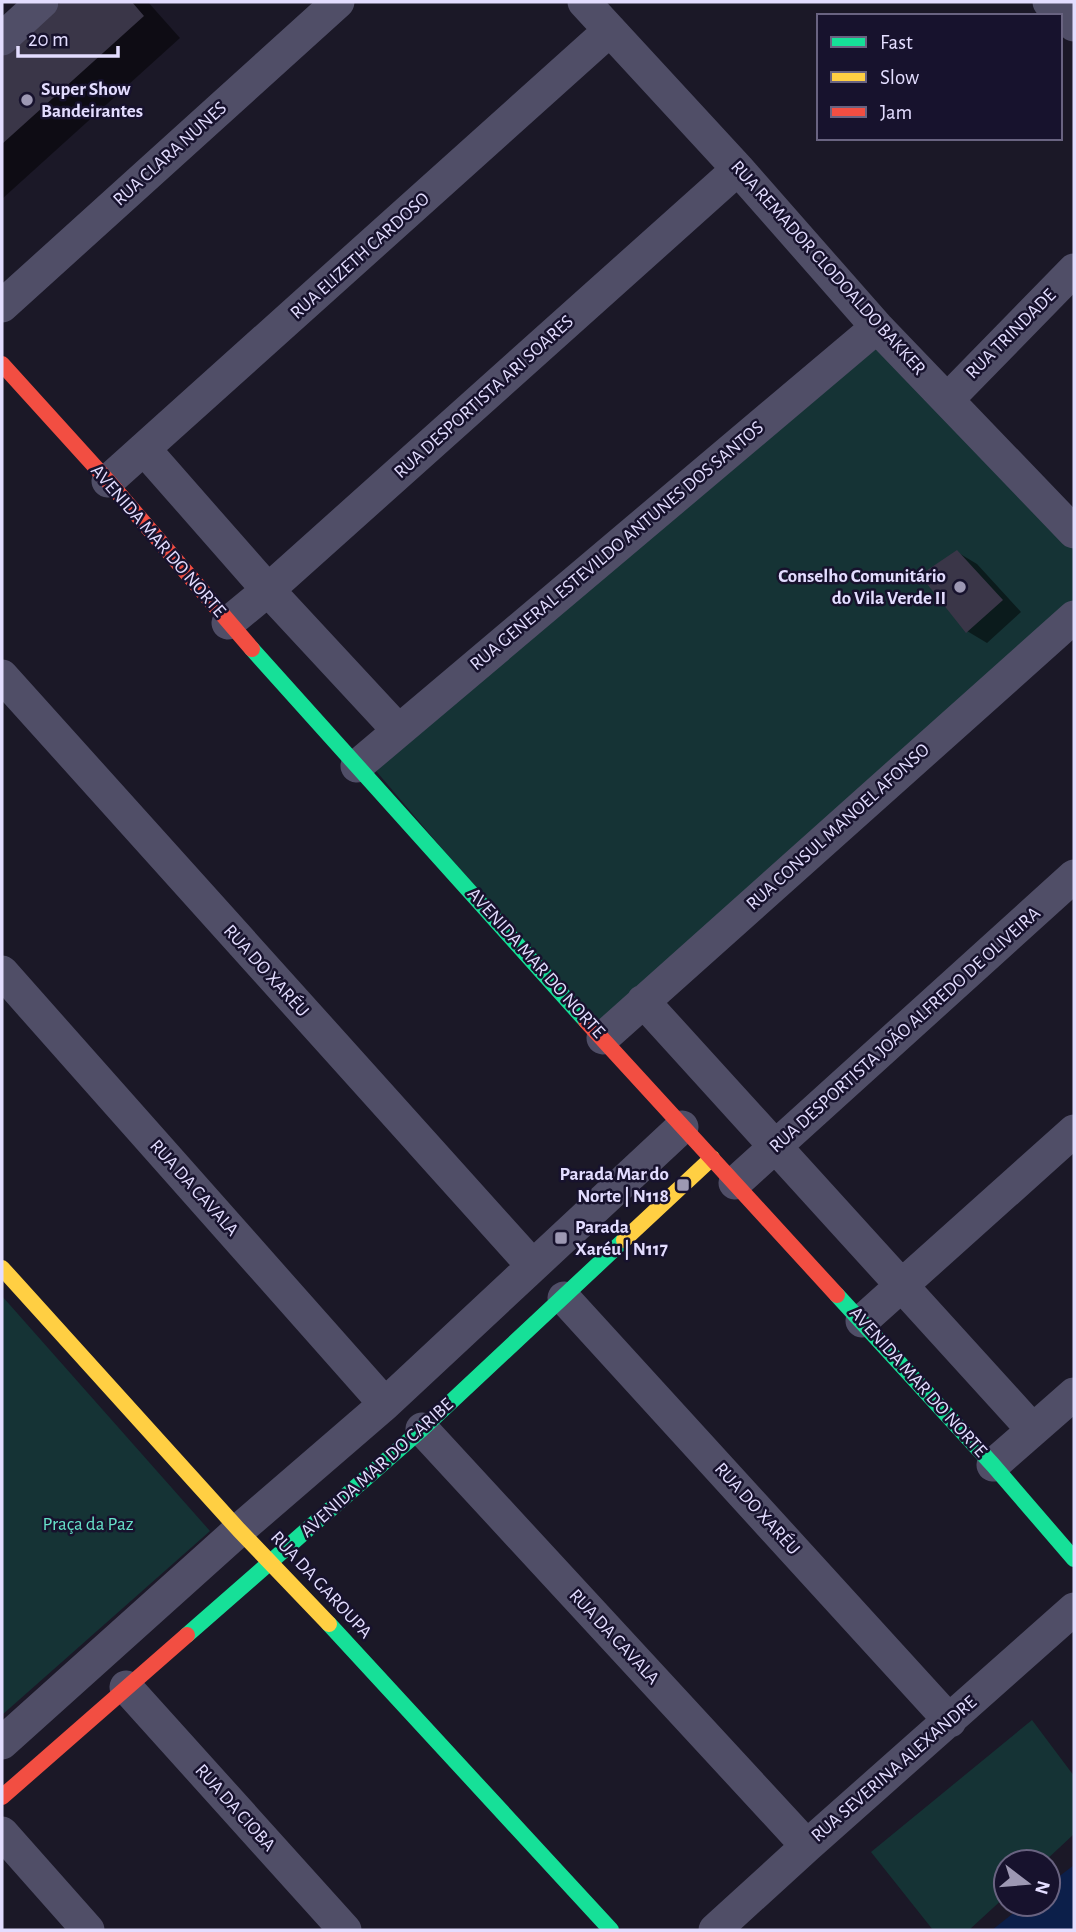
<svg xmlns="http://www.w3.org/2000/svg" width="1076" height="1932" font-family="'Alegreya Sans',sans-serif">
<rect width="100%" height="100%" fill="#1b1827"/>
<path fill="#153335" d="M 877,327 L 1074,533 L 1074,616 L 593,1026 L 365,758 Z
M 2,1296 L 210,1531 L 2,1715 Z
M 1032,1720 L 1074,1776 L 1074,1834 L 1044,1862 L 1006,1862 L 1006,1896 L 969,1930 L 933,1930 L 871,1852 Z"/>
<path fill="#0c1f4a" d="M 1074,1865 L 1074,1930 L 992,1930 L 1025,1904 L 1048,1904 L 1048,1885 Z"/>
<path fill="#0007" d="M 63,2 L 148,2 L 180,38 L 2,199 L 2,57 Z
M 957,552 L 977,564 L 1021,612 L 987,643 L 967,631 Z"/>
<path fill="#3a3648" d="M 61,2 L 132,2 L 144,16 L 2,144 L 2,55 Z
M 957,550 L 1003,600 L 966,633 L 920,575 Z"/>
<g fill="none" stroke-linecap="round" stroke-linejoin="round">
<path stroke="#504e67" stroke-width="33" d="M 584,2 L 738,169 L 877,327 L 1074,532
M 1049,2 L 1074,25
M 2,39 L 42,2
M 2,306 L 338,2
M 948,399 L 1074,270
M 145,450 L 268,590 L 398,730
M 108,481 L 610,30
M 228,623 L 268,590 L 738,169
M 2,676 L 532,1265
M 357,766 L 877,327
M 2,972 L 385,1404
M 643,1001 L 1033,1430
M 603,1038 L 1074,617
M 735,1183 L 1074,876
M 564,1298 L 950,1721
M 862,1321 L 1074,1131
M 422,1429 L 807,1846
M 993,1465 L 1074,1394
M 126,1687 L 345,1930
M 2,1743 L 239,1530 L 385,1404 L 682,1127
M 2,1833 L 88,1930
M 715,1930 L 807,1846 L 1074,1609"/>
<path stroke="#16e098" stroke-width="16" d="M 252,649 L 586,1021
M 837,1295 L 993,1465 L 1074,1559
M 329,1624 L 611,1930
M 187,1635 L 422,1429 L 624,1240"/>
<path stroke="#ffcf43" stroke-width="16" d="M 624,1240 L 712,1158
M 2,1268 L 239,1530 L 329,1624"/>
<path stroke="#f24e42" stroke-width="16" d="M 2,364 L 108,481 L 252,649
M 586,1021 L 837,1295
M 2,1797 L 187,1635"/>
</g>
<g fill="#9d98b3" stroke="#17122d" stroke-width="2.5">
<circle cx="27" cy="100" r="7"/>
<circle cx="960" cy="587" r="7"/>
<rect x="676" y="1178" width="14" height="14" rx="3.5"/>
<rect x="554" y="1231" width="14" height="14" rx="3.5"/>
</g>
<g text-anchor="middle" dominant-baseline="central" stroke-width="5" stroke-linejoin="round" paint-order="stroke">
<g font-size="19" font-weight="bold" fill="#e3ddff" stroke="#17122d" text-anchor="start">
<text x="41" y="89">Super Show<tspan x="41" dy="22">Bandeirantes</tspan></text>
<text x="946" y="576" text-anchor="end">Conselho Comunitário<tspan x="946" dy="22">do Vila Verde II</tspan></text>
<text x="669" y="1174" text-anchor="end">Parada Mar do<tspan x="669" dy="22">Norte | N118</tspan></text>
<text x="575" y="1227">Parada<tspan x="575" dy="22">Xaréu | N117</tspan></text>
</g>
<g font-size="19" fill="#e3ddff" stroke="#17122d">
<text transform="translate(170 154) rotate(-42)">RUA CLARA NUNES</text>
<text transform="translate(360 256) rotate(-42)">RUA ELIZETH CARDOSO</text>
<text transform="translate(828 268) rotate(48)">RUA REMADOR CLODOALDO BAKKER</text>
<text transform="translate(1011 334) rotate(-45)">RUA TRINDADE</text>
<text transform="translate(484 397) rotate(-42)">RUA DESPORTISTA ARI SOARES</text>
<text transform="translate(158 541) rotate(49)">AVENIDA MAR DO NORTE</text>
<text transform="translate(617 546) rotate(-40)">RUA GENERAL ESTEVILDO ANTUNES DOS SANTOS</text>
<text transform="translate(838 827) rotate(-42)">RUA CONSUL MANOEL AFONSO</text>
<text transform="translate(536 963) rotate(48)">AVENIDA MAR DO NORTE</text>
<text transform="translate(266 971) rotate(48)">RUA DO XARÉU</text>
<text transform="translate(905 1030) rotate(-42)">RUA DESPORTISTA JOÃO ALFREDO DE OLIVEIRA</text>
<text transform="translate(194 1188) rotate(48)">RUA DA CAVALA</text>
<text transform="translate(918 1382) rotate(48)">AVENIDA MAR DO NORTE</text>
<text transform="translate(377 1468) rotate(-42)">AVENIDA MAR DO CARIBE</text>
<text transform="translate(757 1509) rotate(48)">RUA DO XARÉU</text>
<text transform="translate(321 1585) rotate(47)">RUA DA GAROUPA</text>
<text transform="translate(614 1637) rotate(47)">RUA DA CAVALA</text>
<text transform="translate(894 1769) rotate(-41)">RUA SEVERINA ALEXANDRE</text>
<text transform="translate(235 1808) rotate(48)">RUA DA CIOBA</text>
</g>
<g font-size="19" fill="#66e2c9" stroke="#17122d">
<text x="88" y="1524">Praça da Paz</text>
</g>
</g>
<rect width="1076" height="1932" fill="none" stroke="#e3ddff" stroke-width="7"/>
<rect x="817" y="14" width="245" height="126" fill="#17122d" stroke="#696381" stroke-width="2"/>
<rect x="831" y="37" width="35" height="10" fill="#16e098" stroke="#696381" stroke-width="2"/>
<text x="880" y="49" font-size="21" fill="#e3ddff">Fast</text>
<rect x="831" y="72" width="35" height="10" fill="#ffcf43" stroke="#696381" stroke-width="2"/>
<text x="880" y="84" font-size="21" fill="#e3ddff">Slow</text>
<rect x="831" y="107" width="35" height="10" fill="#f24e42" stroke="#696381" stroke-width="2"/>
<text x="880" y="119" font-size="21" fill="#e3ddff">Jam</text>
<g transform="translate(1027 1883) rotate(106)"><circle r="33" fill="#17122d" stroke="#696381" stroke-width="2"/>
<path d="M0-5L12 26L0 18L-12 26Z" fill="#9d98b3"/>
<text y="-10" font-size="19" font-weight="bold" text-anchor="middle" fill="#e3ddff">N</text>
</g>
<path d="M18 46v10h100v-10" fill="none" stroke="#e3ddff" stroke-width="3.5"/>
<text x="28" y="46" font-size="21" fill="#e3ddff" stroke="#17122d" stroke-width="5" paint-order="stroke">20 m</text>
</svg>
